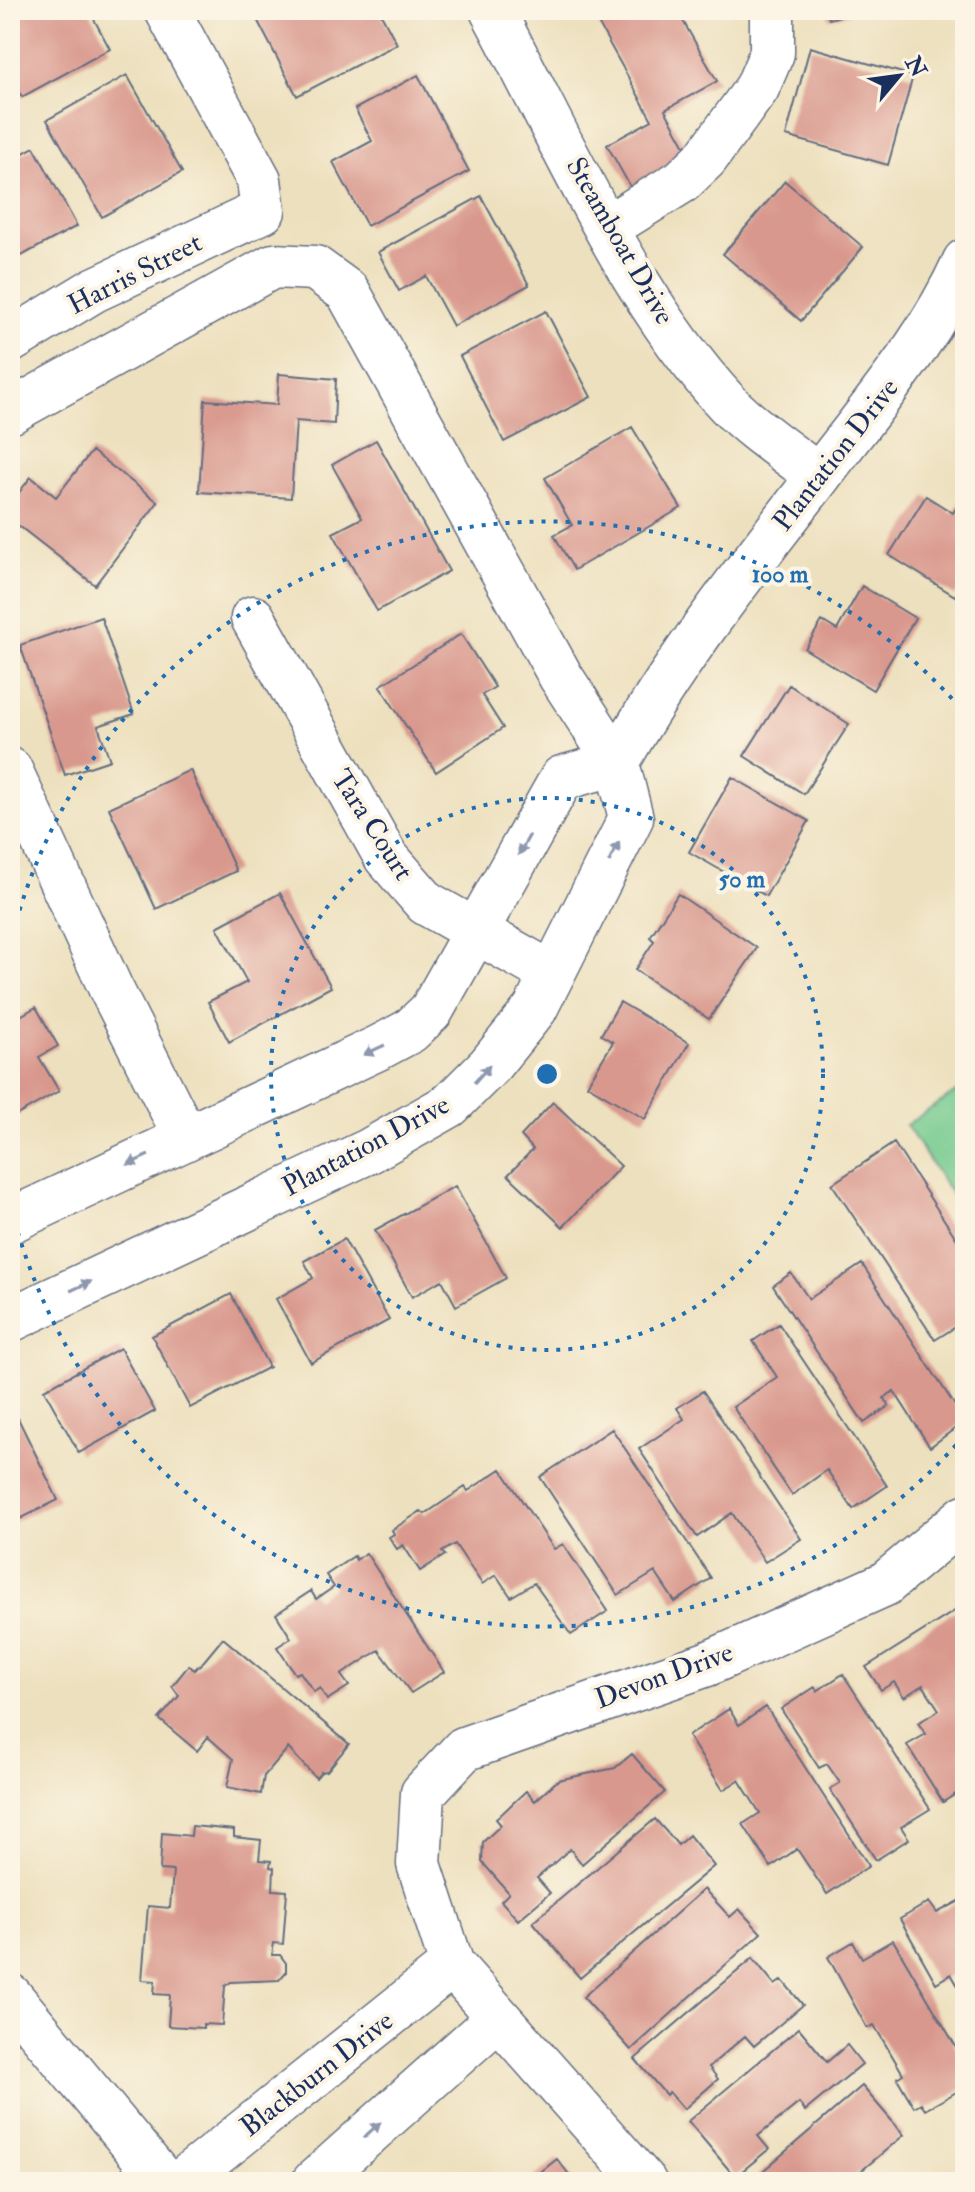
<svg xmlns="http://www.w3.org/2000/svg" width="975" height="2192" font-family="'IM FELL Double Pica',serif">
<rect width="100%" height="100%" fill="#fcf5e5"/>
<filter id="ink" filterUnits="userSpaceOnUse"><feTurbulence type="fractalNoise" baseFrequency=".0125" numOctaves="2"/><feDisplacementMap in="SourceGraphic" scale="16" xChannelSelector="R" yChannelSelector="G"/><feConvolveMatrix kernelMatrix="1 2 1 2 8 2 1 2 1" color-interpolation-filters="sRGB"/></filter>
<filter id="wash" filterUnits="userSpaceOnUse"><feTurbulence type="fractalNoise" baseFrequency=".006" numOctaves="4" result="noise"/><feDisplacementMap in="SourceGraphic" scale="32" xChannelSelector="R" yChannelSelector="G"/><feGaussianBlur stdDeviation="1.8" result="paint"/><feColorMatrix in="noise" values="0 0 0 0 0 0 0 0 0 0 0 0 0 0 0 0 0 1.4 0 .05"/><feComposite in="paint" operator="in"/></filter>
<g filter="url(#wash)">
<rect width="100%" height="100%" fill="#ede0be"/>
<path fill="#72c98e" stroke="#467c76" stroke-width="2" d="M 965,1086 L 965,1215 L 906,1125 Z"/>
<g id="blocks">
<path fill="#d9988d" d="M 10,10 L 89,10 L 110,49 L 22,97 L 10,75 Z
M 252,10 L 379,10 L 397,44 L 297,96 Z
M 600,10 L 682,10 L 678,12 L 717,81 L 665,110 L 690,155 L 631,188 L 607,145 L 652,120 L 593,14 Z
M 826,10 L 859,10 L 859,11 L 829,19 Z
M 810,47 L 913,76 L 888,165 L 786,136 Z
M 127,75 L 182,172 L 102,217 L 47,120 Z
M 418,75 L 469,171 L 367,226 L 333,162 L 372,141 L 355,109 Z
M 34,147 L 77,226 L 10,262 L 10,160 Z
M 785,181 L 863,247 L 801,321 L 723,254 Z
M 481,196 L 529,285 L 453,326 L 426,276 L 399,291 L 378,252 Z
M 546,311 L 591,397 L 504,442 L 460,356 Z
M 279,374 L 336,379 L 334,424 L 296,421 L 291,498 L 199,492 L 205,400 L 277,405 Z
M 632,427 L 681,508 L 574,570 L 554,535 L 572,525 L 545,478 Z
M 376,440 L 449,571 L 377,611 L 333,533 L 362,518 L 332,465 Z
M 92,451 L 158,502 L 95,585 L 10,519 L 10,504 L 31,477 L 56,497 Z
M 926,496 L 953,513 L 962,499 L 965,501 L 965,580 L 955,596 L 889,555 Z
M 862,586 L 915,618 L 873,690 L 805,649 L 822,621 L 837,630 Z
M 101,617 L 134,714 L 98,726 L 110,760 L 65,775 L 20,645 Z
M 461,634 L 495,687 L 482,695 L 503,728 L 436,772 L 380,686 Z
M 789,685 L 849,724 L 804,794 L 744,756 Z
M 190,770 L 236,871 L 156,909 L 109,808 Z
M 732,777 L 809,821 L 766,896 L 689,852 Z
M 280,893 L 331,987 L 229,1042 L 208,1002 L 247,982 L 217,927 Z
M 678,894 L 757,948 L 709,1019 L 635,970 L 654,941 L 650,937 Z
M 620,1002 L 689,1043 L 645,1119 L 587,1085 L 613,1042 L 601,1035 Z
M 36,1007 L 58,1046 L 39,1057 L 59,1091 L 10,1119 L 10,1022 Z
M 553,1102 L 621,1166 L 563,1227 L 508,1175 L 533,1149 L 521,1136 Z
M 894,1143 L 958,1241 L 965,1237 L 965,1321 L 935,1340 L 832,1184 Z
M 455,1186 L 506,1278 L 456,1306 L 442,1280 L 412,1297 L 375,1230 Z
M 344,1239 L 389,1320 L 311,1363 L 276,1299 L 313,1278 L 304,1261 Z
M 862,1264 L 965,1421 L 930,1447 L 894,1391 L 884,1398 L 889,1406 L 864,1423 L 773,1286 L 791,1273 L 809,1299 Z
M 231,1294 L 269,1367 L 190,1408 L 152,1336 Z
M 779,1324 L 887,1486 L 853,1509 L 827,1470 L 792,1495 L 733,1407 L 777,1377 L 753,1341 Z
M 120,1348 L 155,1411 L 79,1453 L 44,1390 Z
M 703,1391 L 801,1539 L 765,1562 L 732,1513 L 697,1537 L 639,1449 L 684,1419 L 677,1408 Z
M 10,1402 L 58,1500 L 10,1524 Z
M 612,1429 L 711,1578 L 675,1602 L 655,1572 L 618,1595 L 540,1477 Z
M 501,1469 L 554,1549 L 563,1544 L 608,1611 L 571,1635 L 534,1583 L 511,1597 L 496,1575 L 482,1584 L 455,1544 L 442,1552 L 445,1555 L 420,1571 L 403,1545 L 397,1549 L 389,1537 L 394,1534 L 392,1530 L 421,1511 L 425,1514 L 465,1487 L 468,1491 Z
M 366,1553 L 444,1672 L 411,1693 L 379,1650 L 341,1675 L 349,1686 L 327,1700 L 320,1688 L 314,1692 L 300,1672 L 295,1674 L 277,1647 L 291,1638 L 276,1614 L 311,1591 L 316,1599 L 334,1587 L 326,1575 L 354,1556 L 356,1560 Z
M 958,1609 L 965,1621 L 965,1788 L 943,1802 L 907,1745 L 926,1734 L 918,1723 L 939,1710 L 923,1685 L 904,1697 L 894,1682 L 881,1690 L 866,1667 Z
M 223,1638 L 349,1744 L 327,1771 L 321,1772 L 316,1778 L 288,1748 L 264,1776 L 261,1794 L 227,1787 L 233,1759 L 208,1737 L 197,1751 L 159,1719 L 179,1696 L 172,1686 L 189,1665 L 194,1670 L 204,1661 Z
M 843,1674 L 930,1809 L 901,1827 L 909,1839 L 876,1860 L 830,1789 L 840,1783 L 827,1764 L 819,1768 L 781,1709 L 815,1687 L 817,1691 Z
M 766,1707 L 869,1866 L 827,1894 L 797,1849 L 771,1867 L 743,1824 L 760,1813 L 739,1780 L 723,1790 L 688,1736 L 729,1709 L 739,1725 Z
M 632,1754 L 665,1792 L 582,1864 L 570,1849 L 537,1878 L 550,1893 L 518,1920 L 501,1901 L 509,1893 L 482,1862 L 483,1842 L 501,1825 L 496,1819 L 526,1791 L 535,1801 L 558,1780 L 615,1768 Z
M 655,1819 L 678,1845 L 689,1835 L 714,1866 L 580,1978 L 533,1922 Z
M 192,1826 L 234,1830 L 234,1837 L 261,1840 L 259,1860 L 271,1861 L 270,1867 L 274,1868 L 273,1890 L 287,1891 L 283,1944 L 274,1943 L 272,1955 L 280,1955 L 286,1963 L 286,1972 L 279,1980 L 231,1982 L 225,1986 L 222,2025 L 203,2024 L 203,2028 L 168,2026 L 170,1995 L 154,1994 L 155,1981 L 142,1980 L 148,1906 L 170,1908 L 173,1871 L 160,1870 L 162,1833 L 191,1836 Z
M 704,1889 L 730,1917 L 739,1909 L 761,1933 L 631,2050 L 583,1997 Z
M 965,1898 L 965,1998 L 951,1974 L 936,1983 L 900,1919 L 929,1902 L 937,1913 Z
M 893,1940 L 965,2062 L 965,2087 L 925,2110 L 921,2103 L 914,2107 L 897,2078 L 903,2074 L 874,2025 L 867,2028 L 828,1957 L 853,1942 L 862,1958 Z
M 753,1958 L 775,1985 L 782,1980 L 803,2005 L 754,2046 L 745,2036 L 709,2067 L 718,2079 L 684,2109 L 669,2092 L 666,2095 L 635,2059 Z
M 799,2028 L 827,2062 L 847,2045 L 862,2064 L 805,2111 L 799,2103 L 758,2136 L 769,2149 L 735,2177 L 688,2121 Z
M 862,2086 L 904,2135 L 848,2182 L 750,2182 Z
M 557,2159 L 575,2182 L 528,2182 Z"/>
</g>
</g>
<g filter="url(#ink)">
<use href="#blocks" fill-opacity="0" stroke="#646d80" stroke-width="2"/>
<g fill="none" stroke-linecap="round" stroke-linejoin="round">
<defs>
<path id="minor" d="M 492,10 C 562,139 628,297 728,404 C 754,431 789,453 818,476
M 608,227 L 682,181 L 706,158 L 757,88 L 772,53 L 772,10
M 10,341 L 94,290 L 263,211 L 259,180 L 167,10
M 10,412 L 273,266 L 315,268 L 348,292 L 561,677 L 617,763 L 631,818 L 535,1009 L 489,1066 L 450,1105 L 369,1151 L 10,1320
M 253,618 L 386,857 L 426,903 L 552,974
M 10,770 L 111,989 L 186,1138
M 10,1221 L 380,1047 L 410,1031 L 431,1011 L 562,778 L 617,763 C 674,661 747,569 819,476 C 872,406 929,341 965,261
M 10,1996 L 164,2182
M 181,2182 L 452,1965
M 314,2182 L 498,2018
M 644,2182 L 452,1965 L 419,1864 L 423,1793 L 464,1749 L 707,1664 L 885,1584 L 965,1517"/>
</defs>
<use href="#minor" stroke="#646d80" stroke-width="47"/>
<use href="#minor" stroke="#fff" stroke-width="44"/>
</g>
<defs><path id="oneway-solid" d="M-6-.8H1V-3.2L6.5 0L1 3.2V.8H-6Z" transform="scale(2)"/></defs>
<g fill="#8d97ae">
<use href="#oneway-solid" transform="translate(524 845) rotate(119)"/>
<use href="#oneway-solid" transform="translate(614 852) rotate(-63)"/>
<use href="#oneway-solid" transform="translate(374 1050) rotate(155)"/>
<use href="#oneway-solid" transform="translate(482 1074) rotate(-48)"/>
<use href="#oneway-solid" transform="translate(138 1160) rotate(155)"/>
<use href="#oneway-solid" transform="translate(81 1286) rotate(-25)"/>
<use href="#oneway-solid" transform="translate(372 2130) rotate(-42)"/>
</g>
</g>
<g fill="none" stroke="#1f6fb2" stroke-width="4" stroke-dasharray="4 8">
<circle cx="547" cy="1074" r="276"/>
<path d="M964 1436A552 552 0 0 1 10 1203M10 945A552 552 0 0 1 964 712"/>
</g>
<g text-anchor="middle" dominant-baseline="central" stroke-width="8" stroke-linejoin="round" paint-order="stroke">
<g font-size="28" fill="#1b2f5e" stroke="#fcf5e5">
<text transform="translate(620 241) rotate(60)">Steamboat Drive</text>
<text transform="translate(135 274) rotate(-27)">Harris Street</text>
<text transform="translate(836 455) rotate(-52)">Plantation Drive</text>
<text transform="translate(372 825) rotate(57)">Tara Court</text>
<text transform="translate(366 1146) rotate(-28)">Plantation Drive</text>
<text transform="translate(664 1676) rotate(-20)">Devon Drive</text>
<text transform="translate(317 2074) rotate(-38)">Blackburn Drive</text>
</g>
</g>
<circle cx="547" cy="1074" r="12" fill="#1f6fb2" stroke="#fcf5e5" stroke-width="4"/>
<g font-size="24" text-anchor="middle" font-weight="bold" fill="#1f6fb2" stroke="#fcf5e5" stroke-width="8" stroke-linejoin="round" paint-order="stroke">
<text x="780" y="582">100 m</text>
<text x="742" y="887">50 m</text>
</g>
<rect width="975" height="2192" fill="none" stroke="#fcf5e5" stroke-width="40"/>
<g transform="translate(899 76) rotate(61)" stroke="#fcf5e5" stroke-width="6" paint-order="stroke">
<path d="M0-6L14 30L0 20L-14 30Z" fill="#1b2f5e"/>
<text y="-12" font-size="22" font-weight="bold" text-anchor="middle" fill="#1b2f5e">N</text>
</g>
</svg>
